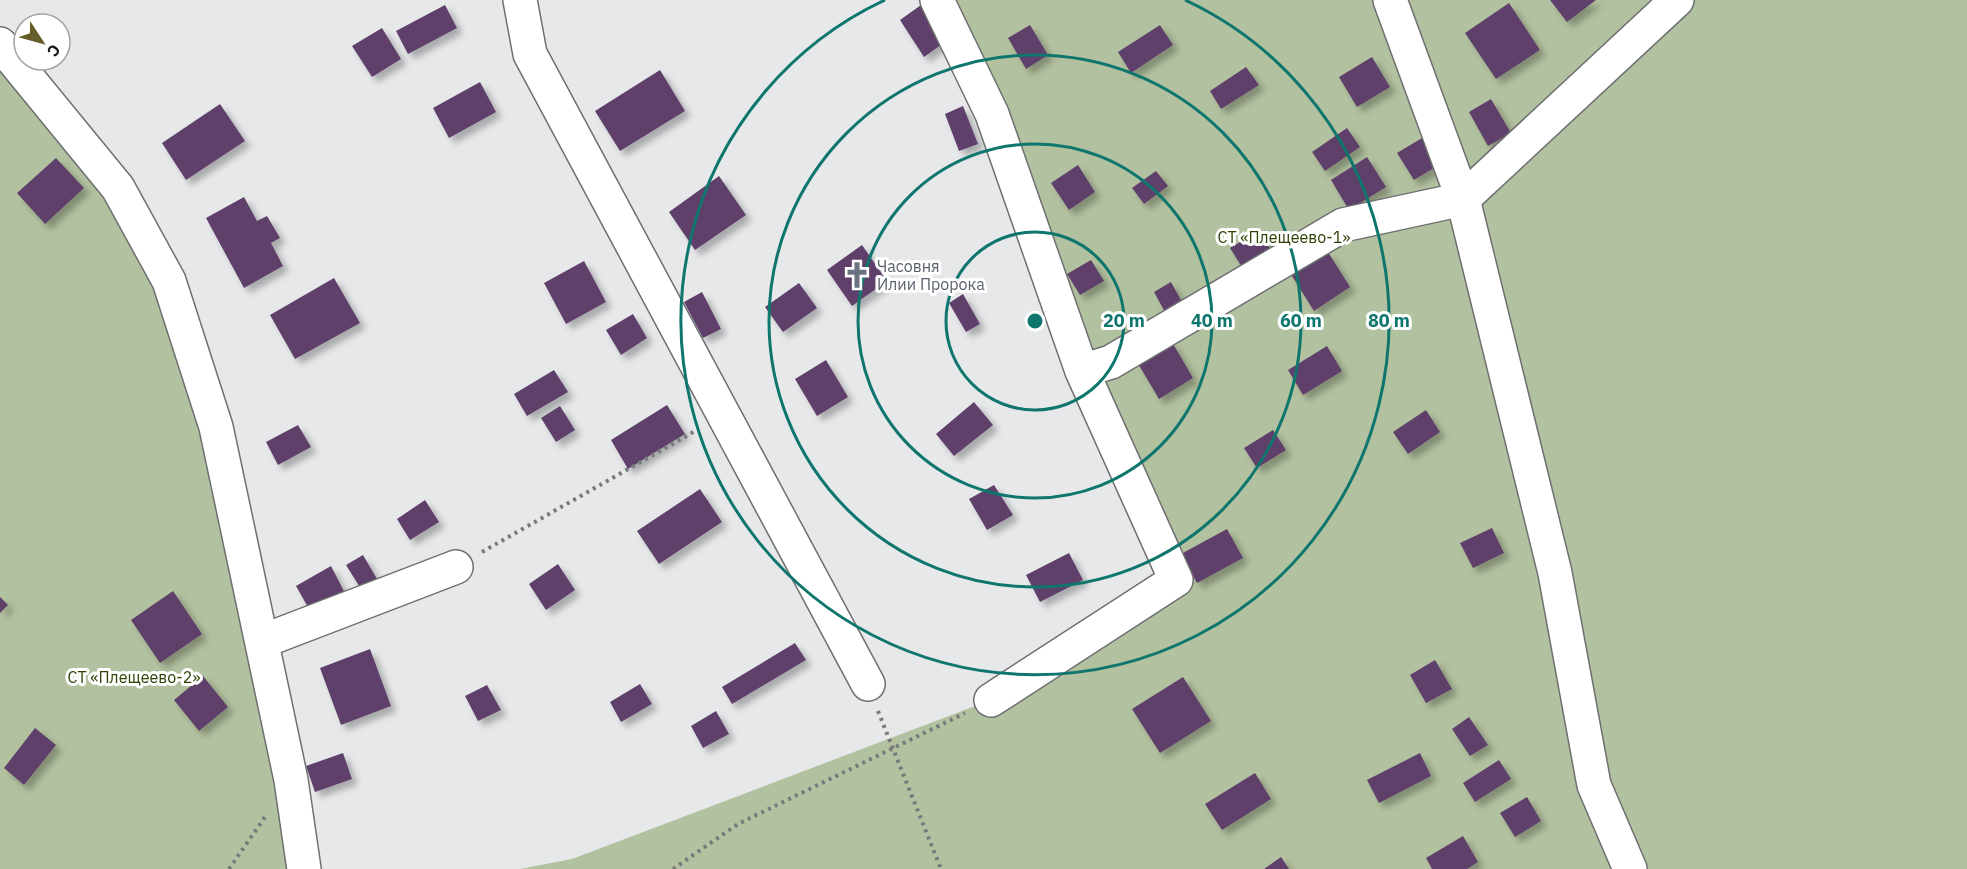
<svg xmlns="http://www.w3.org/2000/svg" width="1967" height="869" font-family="'IBM Plex Sans',sans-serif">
<defs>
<filter id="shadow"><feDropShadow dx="5.5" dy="5.5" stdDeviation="3" flood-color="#0004"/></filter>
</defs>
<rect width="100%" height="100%" fill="#e7e8ea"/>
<path fill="#b2c19f" d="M 937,0 L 1967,0 L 1967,869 L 520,869 L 572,859 L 991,700 L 1176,580 Z
M 0,44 L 169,281 L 304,869 L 0,869 Z"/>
<path fill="#5e406a" filter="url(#shadow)" d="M 1550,0 L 1596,0 L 1567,22 Z
M 1509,3 L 1540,50 L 1496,79 L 1465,33 Z
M 445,5 L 457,28 L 408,54 L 396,31 Z
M 921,5 L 945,42 L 924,57 L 900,20 Z
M 1030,25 L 1048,55 L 1026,69 L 1008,38 Z
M 1160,25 L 1173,45 L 1131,73 L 1118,52 Z
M 382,28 L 401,59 L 372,77 L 352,46 Z
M 1372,57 L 1390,87 L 1357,107 L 1339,77 Z
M 1246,67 L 1259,85 L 1221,109 L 1210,91 Z
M 660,70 L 685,111 L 620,151 L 595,111 Z
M 480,82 L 496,112 L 449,138 L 433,108 Z
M 1491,99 L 1511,133 L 1488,146 L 1469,112 Z
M 220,104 L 245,141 L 186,180 L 162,143 Z
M 963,106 L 978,144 L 959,151 L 945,114 Z
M 1347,128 L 1360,147 L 1325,171 L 1312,152 Z
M 1422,138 L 1439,165 L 1414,180 L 1397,153 Z
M 1367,157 L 1386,187 L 1349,210 L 1331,180 Z
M 56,158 L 84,188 L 45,224 L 17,193 Z
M 1078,165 L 1095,192 L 1069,210 L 1051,183 Z
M 1156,171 L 1168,186 L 1144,204 L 1132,188 Z
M 719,176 L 746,215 L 695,250 L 669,212 Z
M 244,197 L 257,221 L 267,216 L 280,238 L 271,243 L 283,266 L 244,288 L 206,218 Z
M 1259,231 L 1274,255 L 1245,272 L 1230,248 Z
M 862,245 L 887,281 L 852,306 L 827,270 Z
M 1328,252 L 1350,287 L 1314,311 L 1292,276 Z
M 1091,260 L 1104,281 L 1080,295 L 1067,274 Z
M 584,261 L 606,302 L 566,324 L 544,283 Z
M 334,278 L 360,323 L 295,359 L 270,315 Z
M 1171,282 L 1182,302 L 1165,312 L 1154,292 Z
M 799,283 L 817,308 L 783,332 L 765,307 Z
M 702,292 L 721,329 L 703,338 L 684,302 Z
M 963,294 L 980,324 L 966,332 L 949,303 Z
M 633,314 L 647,338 L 621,355 L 606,330 Z
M 1172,342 L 1193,378 L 1159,399 L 1137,362 Z
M 1327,346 L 1342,371 L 1303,395 L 1288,370 Z
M 826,360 L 848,397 L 817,416 L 795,379 Z
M 554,370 L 568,392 L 527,416 L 514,394 Z
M 974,402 L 993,425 L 954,456 L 936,434 Z
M 667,405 L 685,434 L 628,469 L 611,440 Z
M 560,406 L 575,430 L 556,442 L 541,418 Z
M 1426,410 L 1440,432 L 1408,454 L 1393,432 Z
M 298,425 L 311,447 L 278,465 L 266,442 Z
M 1273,430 L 1286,450 L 1257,468 L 1244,448 Z
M 994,485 L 1013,515 L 987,530 L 969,499 Z
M 700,489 L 722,522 L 659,564 L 637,531 Z
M 425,500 L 439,522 L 410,540 L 397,519 Z
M 1492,528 L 1504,553 L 1473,568 L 1460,543 Z
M 1227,529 L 1243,558 L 1197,583 L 1181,554 Z
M 1069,553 L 1083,580 L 1040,602 L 1026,575 Z
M 363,555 L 377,579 L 361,589 L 346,565 Z
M 558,564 L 575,590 L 546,610 L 529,584 Z
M 331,566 L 347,597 L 313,616 L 296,586 Z
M 173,591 L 202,634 L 160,663 L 131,620 Z
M 0,597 L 8,605 L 0,613 Z
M 795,643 L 806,660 L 732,704 L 722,687 Z
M 370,649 L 391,706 L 341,725 L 320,668 Z
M 1435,660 L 1452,689 L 1426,703 L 1410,675 Z
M 203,676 L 228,707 L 199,731 L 174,700 Z
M 1183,677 L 1211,721 L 1160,753 L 1132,709 Z
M 640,684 L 652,704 L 621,722 L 610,702 Z
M 487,685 L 501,710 L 478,721 L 465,696 Z
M 716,711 L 729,734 L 703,748 L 691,726 Z
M 1469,717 L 1488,745 L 1470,756 L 1452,729 Z
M 35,728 L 56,745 L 24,785 L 4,768 Z
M 343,753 L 352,779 L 315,792 L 306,766 Z
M 1420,753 L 1431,776 L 1379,803 L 1367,780 Z
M 1499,760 L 1511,779 L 1475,802 L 1463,783 Z
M 1255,773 L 1271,799 L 1222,830 L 1205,804 Z
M 1527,797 L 1541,821 L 1515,837 L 1500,813 Z
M 1463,836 L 1478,862 L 1467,869 L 1432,869 L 1426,858 Z
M 1281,857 L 1289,869 L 1264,869 Z"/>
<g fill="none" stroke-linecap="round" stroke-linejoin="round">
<defs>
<path id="minor" d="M 520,0 L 530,54 L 868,684
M 937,0 L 992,114 L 1082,371 L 1176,580 L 991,700
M 1390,0 L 1463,199 L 1555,573 L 1594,785 L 1630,869
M 0,44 L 118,188 L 169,281 L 216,427 L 291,780 L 304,869
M 1082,371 L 1111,362 L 1343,225 L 1463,199 L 1677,0
M 263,641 L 456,567"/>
</defs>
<use href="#minor" stroke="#6e6f70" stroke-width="36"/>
<path stroke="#78797a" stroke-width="4" stroke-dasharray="3 4.5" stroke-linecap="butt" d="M 482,552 L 697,430
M 878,711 L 941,869
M 229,869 L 265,817
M 673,869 L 738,824 L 965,713"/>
<use href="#minor" stroke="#fff" stroke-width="33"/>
</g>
<g fill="none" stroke="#0f766e" stroke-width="3">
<circle cx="1035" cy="321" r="89"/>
<circle cx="1035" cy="321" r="177"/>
<circle cx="1035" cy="321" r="266"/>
<path d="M1185 0A354 354 0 1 1 885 0"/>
</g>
<defs>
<symbol id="church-bare" viewBox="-9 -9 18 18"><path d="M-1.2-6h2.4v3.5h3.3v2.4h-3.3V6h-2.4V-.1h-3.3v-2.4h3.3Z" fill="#6b7280" stroke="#fff" stroke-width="2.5" paint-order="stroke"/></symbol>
</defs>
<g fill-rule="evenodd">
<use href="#church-bare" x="838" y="256" width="38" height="38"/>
</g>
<g text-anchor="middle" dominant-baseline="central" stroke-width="6" stroke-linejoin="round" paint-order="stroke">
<g font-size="16" fill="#2d4105" stroke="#fff">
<text x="1284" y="237">СТ «Плещеево-1»</text>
<text x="134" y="677">СТ «Плещеево-2»</text>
</g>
<g font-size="16" fill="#5b616d" stroke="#fff" text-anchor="start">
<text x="877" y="266">Часовня<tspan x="877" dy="18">Илии Пророка</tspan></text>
</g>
</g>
<circle cx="1035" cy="321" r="9" fill="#0f766e" stroke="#fff" stroke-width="3"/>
<g font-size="18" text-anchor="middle" font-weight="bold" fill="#0f766e" stroke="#fff" stroke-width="6" stroke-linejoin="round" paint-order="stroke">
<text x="1124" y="327">20 m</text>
<text x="1212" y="327">40 m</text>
<text x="1301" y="327">60 m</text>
<text x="1389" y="327">80 m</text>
</g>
<g transform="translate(42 42) rotate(126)"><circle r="28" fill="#ffffff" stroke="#a2a2a2" stroke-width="1.5"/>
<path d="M0-4.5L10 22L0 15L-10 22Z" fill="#665e2a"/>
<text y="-9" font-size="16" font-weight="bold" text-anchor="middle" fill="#161717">С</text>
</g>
</svg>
